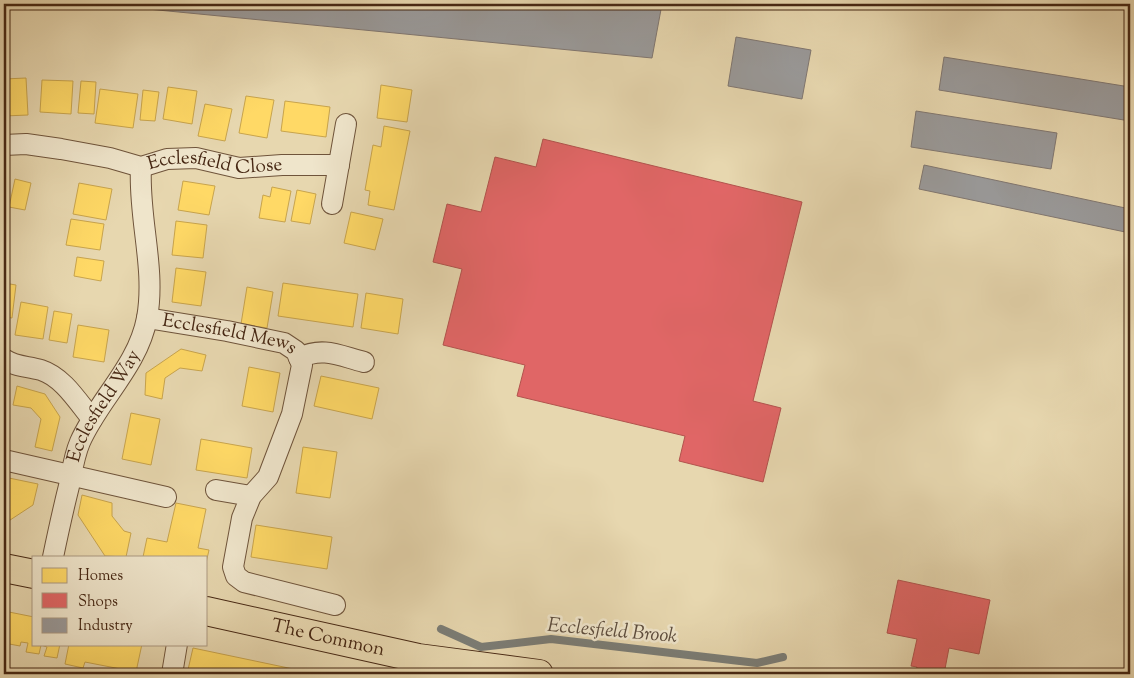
<svg xmlns="http://www.w3.org/2000/svg" width="1134" height="678" font-family="'Sorts Mill Goudy',serif">
<rect width="100%" height="100%" fill="#e7d7af"/>
<filter id="stains"><feTurbulence type="fractalNoise" baseFrequency=".004" numOctaves="4"/><feColorMatrix values="0 0 0 0 .2 0 0 0 0 .09 0 0 0 0 .02 0 0 0 .5 -.17"/></filter>
<radialGradient id="worn" r=".72"><stop offset=".6" stop-color="#630" stop-opacity="0"/><stop offset="1" stop-color="#630" stop-opacity=".3"/></radialGradient>
<path fill="#ffd966" stroke="#c8a44d" d="M 26,78 L 28,115 L 4,116 L 4,79 Z
M 42,80 L 73,81 L 71,114 L 40,112 Z
M 81,81 L 96,82 L 94,114 L 78,113 Z
M 381,85 L 412,90 L 407,122 L 377,118 Z
M 168,87 L 197,91 L 192,124 L 163,119 Z
M 100,89 L 138,94 L 133,128 L 95,123 Z
M 143,90 L 159,92 L 155,121 L 140,120 Z
M 246,96 L 274,100 L 267,138 L 239,133 Z
M 285,101 L 330,107 L 326,137 L 281,131 Z
M 205,104 L 232,109 L 225,141 L 198,136 Z
M 384,126 L 410,131 L 394,210 L 368,205 L 370,191 L 365,190 L 373,145 L 381,147 Z
M 15,179 L 31,183 L 25,210 L 9,207 Z
M 183,181 L 215,186 L 209,215 L 178,210 Z
M 79,183 L 112,189 L 106,220 L 73,214 Z
M 272,187 L 291,191 L 285,222 L 259,218 L 263,195 L 270,197 Z
M 297,190 L 316,194 L 310,224 L 291,221 Z
M 351,212 L 383,219 L 375,250 L 344,243 Z
M 71,219 L 104,224 L 100,250 L 66,245 Z
M 176,221 L 207,225 L 203,258 L 172,255 Z
M 77,257 L 104,261 L 101,281 L 74,276 Z
M 176,268 L 206,272 L 201,306 L 172,302 Z
M 4,283 L 16,285 L 12,318 L 4,317 Z
M 283,283 L 358,294 L 353,327 L 278,316 Z
M 247,287 L 273,292 L 267,328 L 241,324 Z
M 366,293 L 403,299 L 398,334 L 361,328 Z
M 21,302 L 48,307 L 43,339 L 15,335 Z
M 54,311 L 72,314 L 67,343 L 49,340 Z
M 78,325 L 109,330 L 104,362 L 73,357 Z
M 181,349 L 206,355 L 202,371 L 180,368 L 165,378 L 162,399 L 145,395 L 146,373 Z
M 249,367 L 280,373 L 273,412 L 242,406 Z
M 321,376 L 379,388 L 372,419 L 314,406 Z
M 17,386 L 45,394 L 60,417 L 52,451 L 35,447 L 41,419 L 31,408 L 13,405 Z
M 131,413 L 160,419 L 151,465 L 122,459 Z
M 201,439 L 252,448 L 247,478 L 196,470 Z
M 303,447 L 337,452 L 330,498 L 296,493 Z
M 9,478 L 38,484 L 33,505 L 4,524 L 4,490 L 7,488 Z
M 82,495 L 112,503 L 112,516 L 124,531 L 131,533 L 126,557 L 105,556 L 78,515 Z
M 176,503 L 206,509 L 198,548 L 209,550 L 206,563 L 206,557 L 143,557 L 147,538 L 167,542 Z
M 256,525 L 332,537 L 327,569 L 251,557 Z
M 4,611 L 34,617 L 34,644 L 60,644 L 57,658 L 44,656 L 47,647 L 41,645 L 39,654 L 26,652 L 28,643 L 21,642 L 20,646 L 4,643 Z
M 69,644 L 142,644 L 136,672 L 85,662 L 83,668 L 65,664 Z
M 193,648 L 317,674 L 187,674 Z"/>
<path fill="#e06666" stroke="#b2534d" d="M 543,139 L 802,202 L 753,401 L 781,408 L 763,482 L 679,461 L 685,436 L 517,396 L 525,365 L 443,345 L 462,269 L 433,262 L 447,204 L 481,212 L 495,157 L 536,167 Z
M 898,580 L 990,600 L 979,654 L 949,648 L 944,674 L 915,674 L 917,667 L 911,666 L 917,639 L 887,633 Z"/>
<path fill="#999" stroke="#807771" d="M 96,4 L 662,4 L 652,58 Z
M 736,37 L 811,50 L 802,99 L 728,86 Z
M 944,57 L 1130,87 L 1130,121 L 939,90 Z
M 916,111 L 1057,133 L 1051,169 L 911,147 Z
M 924,165 L 1130,209 L 1130,233 L 919,189 Z"/>
<g fill="none" stroke-linecap="round" stroke-linejoin="round">
<path stroke="#7b7d76" stroke-width="8" d="M 441,629 L 481,647 L 551,639 L 757,663 L 783,657"/>
<defs>
<g id="street">
<path id="s1" d="M 4,145 L 26,144 L 61,149 L 110,158 L 141,167 L 167,159 L 196,158 L 239,168 L 282,165 L 339,165"/>
<path d="M 332,204 L 346,124"/>
<path id="s2" d="M 147,318 L 227,331 L 284,343 L 296,351 L 302,365 L 292,414 L 268,477 L 251,496 L 242,518 L 233,567 L 236,576 L 244,582 L 335,605"/>
<path d="M 299,358 C 323,346 340,356 364,362"/>
<path d="M 4,359 C 15,367 28,366 41,370 C 63,377 78,402 92,419"/>
<path d="M 4,460 L 166,497"/>
<path d="M 216,490 L 251,496"/>
<path id="s3" d="M 53,557 C 58,533 63,510 69,486 C 72,471 74,456 80,442 C 99,399 138,366 147,318 C 156,268 138,217 141,167"/>
<path d="M 172,674 L 177,644"/>
</g>
<g id="primary">
<path d="M 4,568 L 34,574"/>
<path id="s4" d="M 206,611 L 418,658 L 539,674"/>
</g>
</defs>
<use href="#street" stroke="#6f543b" stroke-width="22"/>
<use href="#primary" stroke="#472814" stroke-width="30"/>
<use href="#street" stroke="#efe5cb" stroke-width="20"/>
<use href="#primary" stroke="#e7d7af" stroke-width="28"/>
</g>
<g text-anchor="middle" dominant-baseline="central" stroke-width="5" stroke-linejoin="round" paint-order="stroke">
<g font-size="19" fill="#472814" stroke="#efe5cb">
<text stroke="none"><textPath href="#s1" startOffset="215">Ecclesfield Close</textPath></text>
<text stroke="none"><textPath href="#s2" startOffset="84">Ecclesfield Mews</textPath></text>
<text stroke="none"><textPath href="#s3" startOffset="161">Ecclesfield Way</textPath></text>
<text stroke="none"><textPath href="#s4" startOffset="125">The Common</textPath></text>
</g>
<g font-size="20" font-style="italic" fill="#5c4c3d" stroke="#efe5cb">
<text transform="translate(612 632) rotate(5)">Ecclesfield Brook</text>
</g>
</g>
<rect width="1134" height="678" fill="none" stroke="#e7d7af" stroke-width="20"/>
<rect x="5" y="5" width="1124" height="668" fill="none" stroke="#472814" stroke-width="2.5"/>
<rect x="10" y="10" width="1114" height="658" fill="none" stroke="#472814"/>
<rect x="32" y="556" width="175" height="90" fill="#efe5cb" stroke="#ac9982"/>
<rect x="42" y="568" width="25" height="15" fill="#ffd966" stroke="#ac9982"/>
<text x="78" y="580" font-size="15" fill="#472814">Homes</text>
<rect x="42" y="593" width="25" height="15" fill="#e06666" stroke="#ac9982"/>
<text x="78" y="606" font-size="15" fill="#472814">Shops</text>
<rect x="42" y="618" width="25" height="15" fill="#999999" stroke="#ac9982"/>
<text x="78" y="630" font-size="15" fill="#472814">Industry</text>
<rect width="100%" height="100%" filter="url(#stains)"/>
<rect width="100%" height="100%" fill="url(#worn)"/>
</svg>
